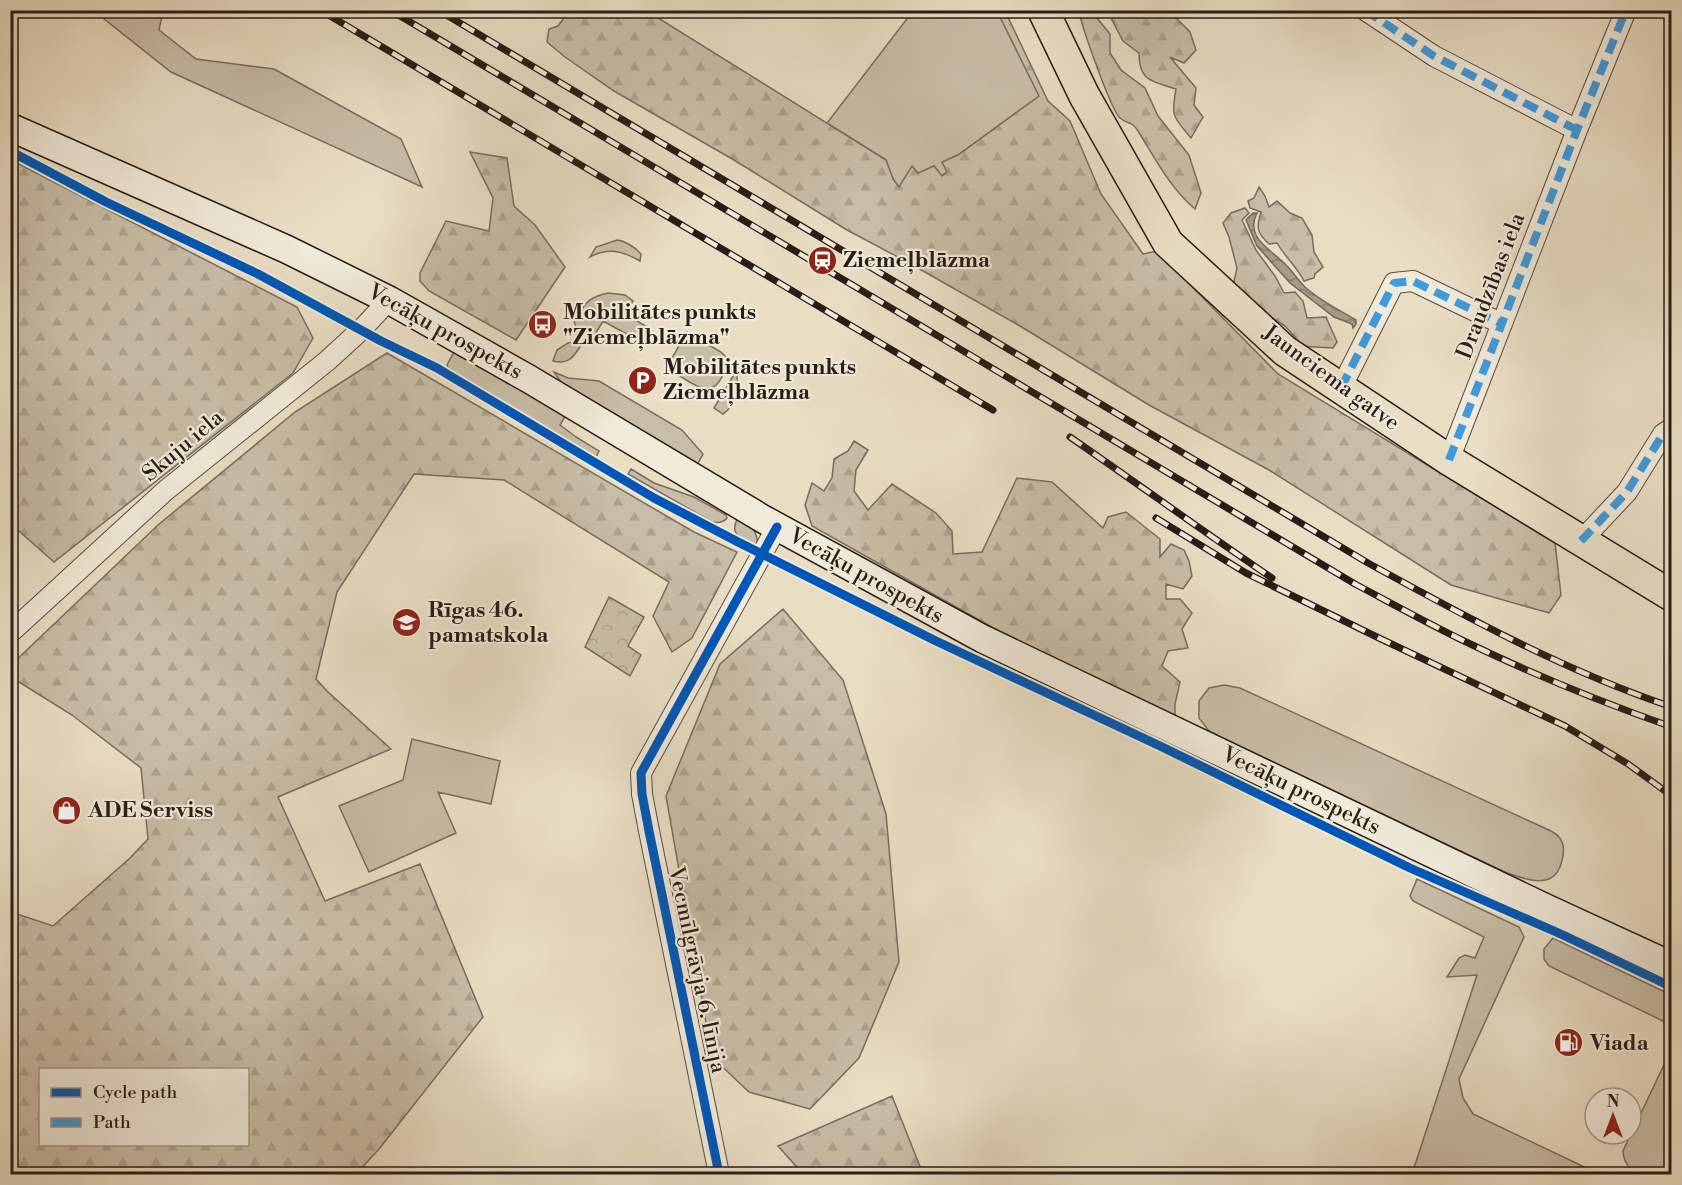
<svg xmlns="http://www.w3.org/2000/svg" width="1682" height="1185" font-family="'Libre Bodoni',serif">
<defs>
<pattern id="forest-firs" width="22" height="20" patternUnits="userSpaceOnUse" patternTransform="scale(1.5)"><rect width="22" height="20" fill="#c8bda6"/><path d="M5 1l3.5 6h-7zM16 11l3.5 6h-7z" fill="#aca28e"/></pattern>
<pattern id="park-crowns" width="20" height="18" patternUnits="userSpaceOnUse" patternTransform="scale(1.5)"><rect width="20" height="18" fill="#c8bda6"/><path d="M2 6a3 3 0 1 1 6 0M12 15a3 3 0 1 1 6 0" fill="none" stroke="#aca28e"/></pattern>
<pattern id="water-waves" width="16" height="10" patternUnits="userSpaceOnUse" patternTransform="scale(1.5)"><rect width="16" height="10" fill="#a79c88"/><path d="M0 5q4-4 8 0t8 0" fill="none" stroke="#887f6e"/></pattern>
</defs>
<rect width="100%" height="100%" fill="#e9dec4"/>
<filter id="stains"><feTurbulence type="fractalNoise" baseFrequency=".00333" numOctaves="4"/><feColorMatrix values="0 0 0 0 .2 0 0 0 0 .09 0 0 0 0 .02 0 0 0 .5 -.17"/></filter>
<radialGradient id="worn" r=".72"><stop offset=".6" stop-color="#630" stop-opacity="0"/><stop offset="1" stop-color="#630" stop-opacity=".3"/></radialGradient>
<path fill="#c8bda6" stroke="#786d5e" stroke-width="1.5" d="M 94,11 L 163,11 L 159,30 L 196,59 L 274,69 L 401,139 L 422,187 L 171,72 Z
M 913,11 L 998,11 L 1040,96 L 958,155 L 943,162 L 947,172 L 941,176 L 934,166 L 899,188 L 893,179 L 886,160 L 827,123 Z
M 617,240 C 625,241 635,247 641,254 L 640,261 C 622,251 609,247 590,257 L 596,247 Z
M 608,293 L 625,295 L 633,301 L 625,314 L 649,328 L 641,342 L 603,321 L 593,338 L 576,328 L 574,320 C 585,304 588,297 608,293 Z
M 687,332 L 721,352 L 730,361 C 726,368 723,377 718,383 C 706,398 685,378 673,372 L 672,358 Z
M 574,342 L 581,345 C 574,357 568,365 553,361 L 557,350 L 568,343 Z
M 456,348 L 567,413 L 560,425 L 576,437 L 599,451 L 596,457 L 449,369 L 447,365 Z
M 736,371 C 739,385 737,405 723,414 L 714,408 Z
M 554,372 L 568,378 L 599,381 L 682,430 L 703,454 L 697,465 L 565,388 Z
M 631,469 L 654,483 L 694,497 L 726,515 L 727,518 C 723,523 717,523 712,522 L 628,474 Z
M 739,516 C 750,525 759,531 757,547 C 742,539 727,535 739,516 Z
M 1224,685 L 1240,688 L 1551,831 C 1554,833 1557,834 1559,837 C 1568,847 1562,874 1549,879 C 1536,884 1520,877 1507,873 L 1222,738 L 1209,731 L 1199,718 L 1199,701 L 1209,688 Z
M 412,739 L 500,761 L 491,804 L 438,792 L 456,833 L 369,872 L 339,806 L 403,780 Z
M 1417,879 L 1519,927 L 1524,937 L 1459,1079 L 1463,1098 L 1473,1114 L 1599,1174 L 1412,1174 L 1477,975 L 1447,977 L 1459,958 L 1465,955 L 1475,958 L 1484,937 L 1413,901 L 1410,896 Z
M 1553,938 L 1671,995 L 1671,1042 L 1670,1033 L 1663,1021 L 1549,966 L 1544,959 L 1544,949 Z
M 1671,1050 L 1671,1174 C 1652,1175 1625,1179 1623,1151 Z"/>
<path fill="url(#forest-firs)" stroke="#786d5e" stroke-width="1.5" fill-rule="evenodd" d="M 569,11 L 647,11 L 886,160 L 893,179 L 899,187 L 912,166 L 918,173 L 934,166 L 942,176 L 947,172 L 942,162 L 958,155 L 1039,96 L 997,11 L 1005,11 L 1048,101 L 1070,121 L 1101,194 L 1143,254 L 1157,251 L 1278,374 L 1555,543 L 1561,595 L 1549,613 L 1451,585 L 1269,470 L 1149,405 L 1020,326 L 909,263 L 847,230 L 734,160 L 614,91 L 565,57 L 547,42 L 549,29 L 558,26 Z
M 1079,11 L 1093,11 L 1097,18 L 1110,34 L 1110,53 L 1121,70 L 1145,88 L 1158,116 L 1189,155 L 1201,193 L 1195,209 C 1170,188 1155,158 1138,131 C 1131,120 1128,125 1120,118 C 1111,110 1081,25 1079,11 Z
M 1111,11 L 1151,11 L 1158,18 L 1174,16 L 1190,32 L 1196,50 L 1184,63 L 1170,57 L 1196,88 L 1194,105 L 1203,117 L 1191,138 C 1173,116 1171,118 1176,89 C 1152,81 1139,82 1139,53 L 1123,41 L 1111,18 Z
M 470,152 L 507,158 L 514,206 L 535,225 L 565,267 L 516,340 L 429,291 L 420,281 L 420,273 L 446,221 L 489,231 L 493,198 Z
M 11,160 L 297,307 L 313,338 L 293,373 L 54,562 L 11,524 Z
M 1259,187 L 1265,196 L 1269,207 L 1277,201 L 1290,213 L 1302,218 L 1312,235 L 1314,252 L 1323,267 L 1315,274 L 1314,278 L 1304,281 C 1297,267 1285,257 1277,243 L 1269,244 C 1257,233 1256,228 1261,212 L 1250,208 L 1248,201 L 1254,198 Z
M 1245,208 L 1249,213 L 1242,220 L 1256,250 L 1275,276 L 1284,293 L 1295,292 L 1303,301 L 1307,318 L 1326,317 L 1337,342 L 1333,348 L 1299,346 L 1295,337 L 1285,326 L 1241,298 L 1234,282 L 1237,268 L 1229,237 L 1223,223 L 1231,213 Z
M 387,353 L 694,532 L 737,552 L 692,638 L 672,652 L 653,616 L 669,582 L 504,480 L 414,474 L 337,592 L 316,679 L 328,692 L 391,749 L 278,797 L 325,901 L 420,864 L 483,1017 L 379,1149 L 356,1174 L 11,1174 L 11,912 L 53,926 L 130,858 L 148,839 L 141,768 L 72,715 L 11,677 L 11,665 L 158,525 L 295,412 ZM 40,1070 L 248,1070 L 248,1144 L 40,1144 Z
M 854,441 L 868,450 L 856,470 L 854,491 L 868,510 L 892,484 L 936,513 L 952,531 L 953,554 L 982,552 L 1017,478 L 1052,482 L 1103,528 L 1108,517 L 1126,512 L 1160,539 L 1160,557 L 1171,544 L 1184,550 L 1189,561 L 1192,576 L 1183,589 L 1166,584 L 1166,599 L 1180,599 L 1192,613 L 1182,629 L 1188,648 L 1168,651 L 1162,666 L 1180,682 L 1175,704 L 1175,721 L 988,625 L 812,526 L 805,505 L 812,483 L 824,491 L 832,478 L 834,459 L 848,451 Z
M 783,609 L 843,680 L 886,814 L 899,962 L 859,1058 L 810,1109 L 749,1092 L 712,1057 L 666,796 L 720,664 Z
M 892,1096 L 923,1174 L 803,1174 L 778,1146 Z"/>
<path fill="url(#park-crowns)" stroke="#786d5e" stroke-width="1.5" d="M 609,597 L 644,617 L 628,646 L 641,655 L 630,676 L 585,647 Z"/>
<path fill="url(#water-waves)" stroke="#74695a" stroke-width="1.5" d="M 1253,213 L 1257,213 C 1244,238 1272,250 1286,265 C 1293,272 1298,280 1305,287 C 1319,300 1339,310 1356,320 L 1356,324 L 1353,328 L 1352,324 L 1334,317 L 1290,283 L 1257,246 L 1246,220 Z"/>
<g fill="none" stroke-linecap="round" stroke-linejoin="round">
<defs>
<path id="minor" d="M 1365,10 L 1434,56 L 1577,130
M 1341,388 L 1394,283 L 1413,281 L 1502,324
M 1449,460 L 1577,130 L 1626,10
M 1581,541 L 1627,492 L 1663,434 L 1672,428
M 10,633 L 165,491 L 327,361 L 361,330 L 389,300
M 719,1174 L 649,831 L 642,794 L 641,773 L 777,527"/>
<path id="secondary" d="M 10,127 L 286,249 L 389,300 L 529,379 L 763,519 L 983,639 L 1548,909 L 1672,966"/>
<path id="primary" d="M 1043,10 L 1084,95 L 1168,243 L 1285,351 L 1449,460 L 1672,596"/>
</defs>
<use href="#minor" stroke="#584d41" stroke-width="22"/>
<use href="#secondary" stroke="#281d15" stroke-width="30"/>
<use href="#primary" stroke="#281d15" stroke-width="33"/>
<use href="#minor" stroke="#f1ead9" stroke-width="20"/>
<use href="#secondary" stroke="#f1ead9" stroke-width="27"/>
<use href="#primary" stroke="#e9dec4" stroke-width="30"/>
<defs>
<path id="rail" d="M 320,10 L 993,410
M 390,10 L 1355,584 C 1391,603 1427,623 1464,641 C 1532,674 1601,702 1672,727
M 438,10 L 1368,563 C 1466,617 1565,671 1672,707
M 1070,437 C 1138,484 1204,532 1272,578
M 1156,518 L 1246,573 L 1381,639 L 1565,726 L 1628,764 L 1672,796"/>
</defs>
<use href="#rail" stroke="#281d15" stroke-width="7"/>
<use href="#rail" stroke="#f1ead9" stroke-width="4.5" stroke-dasharray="14" stroke-linecap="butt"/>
<path stroke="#3d9bdf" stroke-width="8" stroke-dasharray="15 8" stroke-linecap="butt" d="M 1365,10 L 1434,56 L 1577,130
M 1341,388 L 1394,283 L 1413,281 L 1502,324
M 1449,460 L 1577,130 L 1626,10
M 1581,541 L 1627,492 L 1663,434 L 1672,428"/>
<defs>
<path id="cycleway" d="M 10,151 L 106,202 L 258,274 L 381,341 L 437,368 L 654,498 L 738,542 L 936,641 L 1158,745 L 1410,868 L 1563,935 L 1672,987
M 719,1174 L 649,831 L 642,794 L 641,773 L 777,527"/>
</defs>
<use href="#cycleway" stroke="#f1ead9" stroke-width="13"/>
<use href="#cycleway" stroke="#0057b8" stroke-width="9"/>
</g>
<defs>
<symbol id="station-disc" viewBox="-11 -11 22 22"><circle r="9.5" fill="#8f2418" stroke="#f1ead9"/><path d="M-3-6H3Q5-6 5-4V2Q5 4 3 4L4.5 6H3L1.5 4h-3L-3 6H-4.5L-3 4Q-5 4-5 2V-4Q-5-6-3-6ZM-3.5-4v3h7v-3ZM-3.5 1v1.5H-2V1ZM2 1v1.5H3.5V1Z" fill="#fff"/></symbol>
<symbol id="bus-disc" viewBox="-11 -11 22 22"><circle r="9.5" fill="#8f2418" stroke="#f1ead9"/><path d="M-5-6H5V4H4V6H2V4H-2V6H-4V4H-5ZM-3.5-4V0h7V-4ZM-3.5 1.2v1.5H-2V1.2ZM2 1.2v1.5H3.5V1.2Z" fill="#fff"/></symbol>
<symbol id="parking-disc" viewBox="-11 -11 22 22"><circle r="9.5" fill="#8f2418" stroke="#f1ead9"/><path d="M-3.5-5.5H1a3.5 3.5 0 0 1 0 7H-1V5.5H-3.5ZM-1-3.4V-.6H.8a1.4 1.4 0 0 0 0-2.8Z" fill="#fff"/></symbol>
<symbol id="school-disc" viewBox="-11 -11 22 22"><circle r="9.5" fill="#8f2418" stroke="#f1ead9"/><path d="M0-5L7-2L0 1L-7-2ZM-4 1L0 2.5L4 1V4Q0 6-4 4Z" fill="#fff"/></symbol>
<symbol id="shop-disc" viewBox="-11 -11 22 22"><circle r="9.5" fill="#8f2418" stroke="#f1ead9"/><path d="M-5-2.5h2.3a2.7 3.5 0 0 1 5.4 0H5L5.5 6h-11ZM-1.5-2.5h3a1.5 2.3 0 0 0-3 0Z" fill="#fff"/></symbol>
<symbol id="fuel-disc" viewBox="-11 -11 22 22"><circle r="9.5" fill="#8f2418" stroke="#f1ead9"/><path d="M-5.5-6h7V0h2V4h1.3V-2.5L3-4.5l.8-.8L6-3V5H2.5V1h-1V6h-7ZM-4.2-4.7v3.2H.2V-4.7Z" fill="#fff"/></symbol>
</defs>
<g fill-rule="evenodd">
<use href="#station-disc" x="806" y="244" width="33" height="33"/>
<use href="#bus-disc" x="526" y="308" width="33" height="33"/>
<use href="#parking-disc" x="626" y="364" width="33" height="33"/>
<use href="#school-disc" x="390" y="606" width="33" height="33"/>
<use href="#shop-disc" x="50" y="794" width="33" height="33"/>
<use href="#fuel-disc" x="1552" y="1026" width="33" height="33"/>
</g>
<g text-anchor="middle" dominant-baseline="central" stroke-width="4.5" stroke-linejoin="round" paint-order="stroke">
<g font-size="22" font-weight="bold" fill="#281d15" stroke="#f1ead9" text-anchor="start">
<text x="843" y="260">Ziemeļblāzma</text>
<text x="563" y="312">Mobilitātes punkts<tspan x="563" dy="25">"Ziemeļblāzma"</tspan></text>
<text x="663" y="367">Mobilitātes punkts<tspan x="663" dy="25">Ziemeļblāzma</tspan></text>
<text x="428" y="610">Rīgas 46.<tspan x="428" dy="25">pamatskola</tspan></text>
<text x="88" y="810">ADE Serviss</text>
<text x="1590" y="1043">Viada</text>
</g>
<g font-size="22" fill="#281d15" stroke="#f1ead9">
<text transform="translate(1491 286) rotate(-69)">Draudzības iela</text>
<text transform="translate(445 332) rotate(29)">Vecāķu prospekts</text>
<text transform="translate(1331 378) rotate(36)">Jaunciema gatve</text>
<text transform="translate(183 446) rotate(-40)">Skuju iela</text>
<text transform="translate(866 576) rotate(29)">Vecāķu prospekts</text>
<text transform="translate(1301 791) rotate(26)">Vecāķu prospekts</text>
<text transform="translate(697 970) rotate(78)">Vecmīlgrāvja 6. līnija</text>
</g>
</g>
<rect width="1682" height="1185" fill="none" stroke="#e9dec4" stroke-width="36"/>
<rect x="12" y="12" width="1658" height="1161" fill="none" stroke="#281d15" stroke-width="3"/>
<rect x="18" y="18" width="1646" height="1149" fill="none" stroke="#281d15" stroke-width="1.5"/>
<rect x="39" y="1068" width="210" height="78" fill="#f1ead9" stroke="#a1988b" stroke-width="1.5"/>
<rect x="51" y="1088" width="30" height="9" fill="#0057b8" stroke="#a1988b" stroke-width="1.5"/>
<text x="93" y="1098" font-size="18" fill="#281d15">Cycle path</text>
<rect x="51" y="1118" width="30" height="9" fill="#3d9bdf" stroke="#a1988b" stroke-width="1.5"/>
<text x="93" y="1128" font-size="18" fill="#281d15">Path</text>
<g transform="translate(1613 1116)"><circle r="28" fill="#f1ead9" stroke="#a1988b" stroke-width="1.5"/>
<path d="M0-4.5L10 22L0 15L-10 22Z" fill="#8f2418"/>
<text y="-9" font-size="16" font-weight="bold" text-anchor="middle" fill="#281d15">N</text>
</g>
<rect width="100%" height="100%" filter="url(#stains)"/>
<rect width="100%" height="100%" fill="url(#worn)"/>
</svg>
